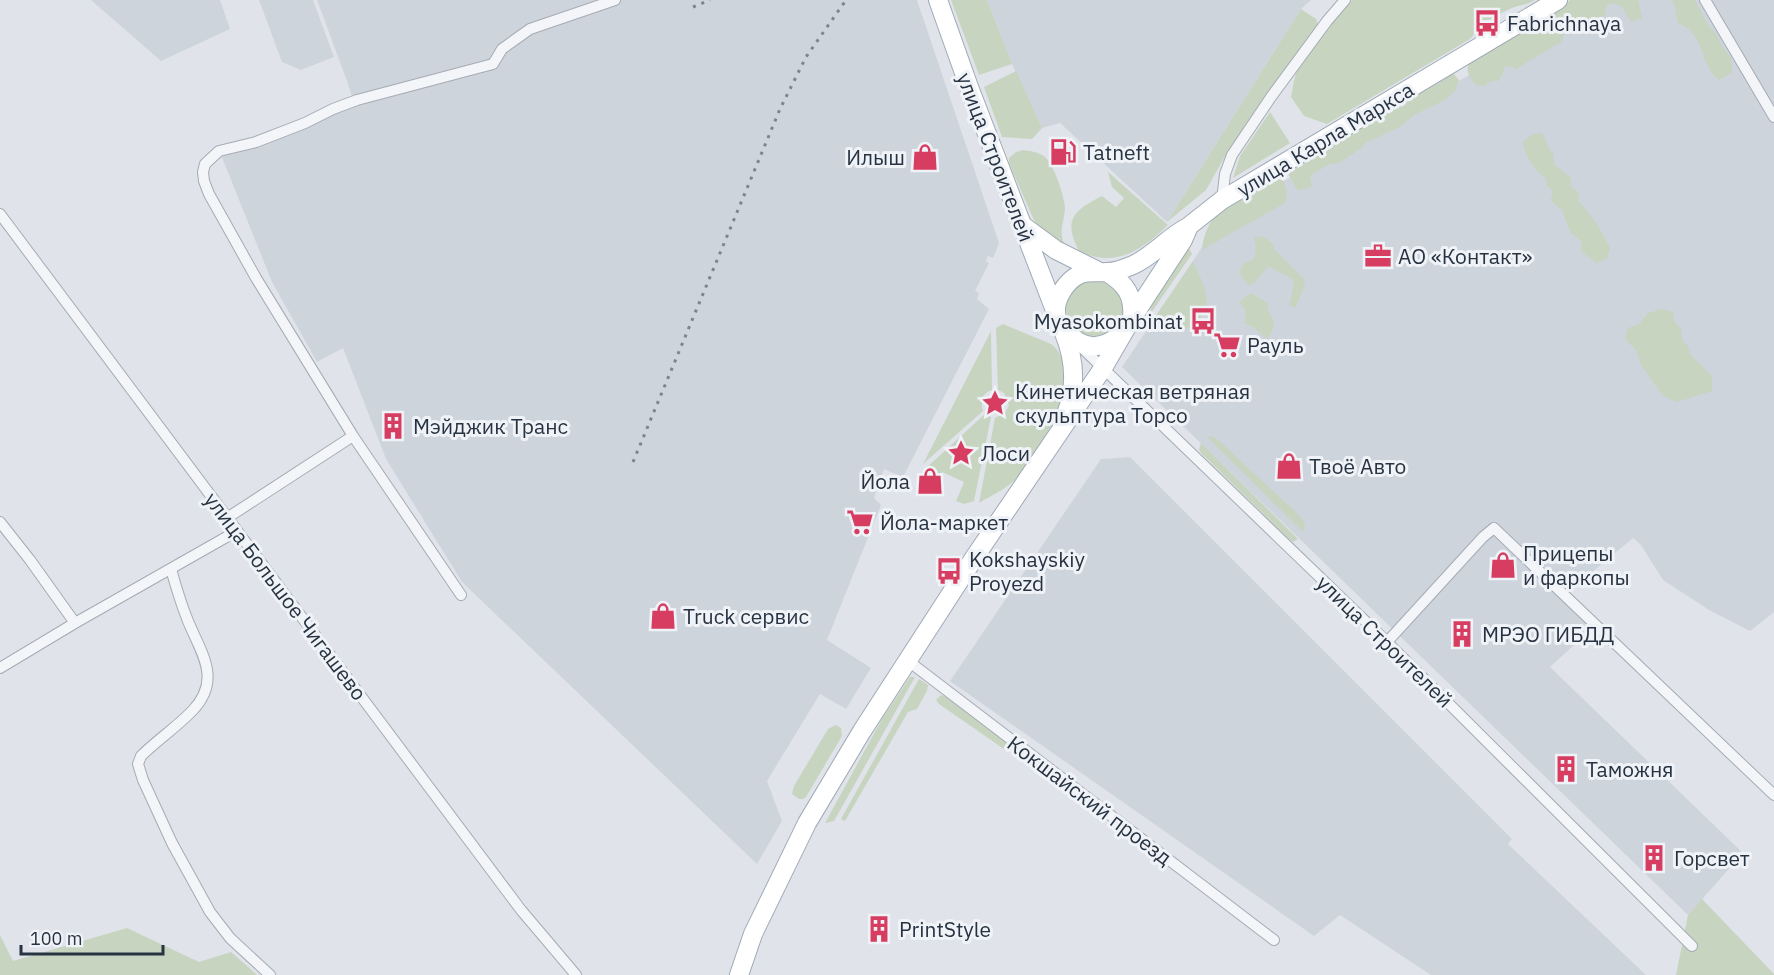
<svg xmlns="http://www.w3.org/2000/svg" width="1774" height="975" font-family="'IBM Plex Sans',sans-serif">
<rect width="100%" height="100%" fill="#e0e4ea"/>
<path fill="#ced4dc" d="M 91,0 L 220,0 L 230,29 L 161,61 Z
M 259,0 L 313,0 L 334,57 L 301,70 L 282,62 Z
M 317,0 L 917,0 L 999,243 L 993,258 L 988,256 L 986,261 L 989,263 L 975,291 L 979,293 L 977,299 L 989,309 L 903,477 L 884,469 L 874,498 L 881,505 L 827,640 L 871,668 L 846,709 L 820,694 L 767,781 L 782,821 L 757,864 L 462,582 L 386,459 L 343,348 L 317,362 L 272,282 L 221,155 L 355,106 L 347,81 Z
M 987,0 L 1311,0 L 1301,9 L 1167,222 L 1060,123 L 1042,128 L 1012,64 Z
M 1600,0 L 1774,0 L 1774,612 L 1750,631 L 1709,610 L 1663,580 L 1641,545 L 1633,538 L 1562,597 L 1594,627 L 1550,667 L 1743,853 L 1688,915 L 1122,367 L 1223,216 Z
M 1130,457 L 1512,839 L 1508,844 L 1646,975 L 1431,975 L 1340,915 L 1314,936 L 950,681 L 1101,459 Z"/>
<path fill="#c7d4c0" d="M 951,0 L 987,0 L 1012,64 L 979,75 Z
M 1352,0 L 1535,0 C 1527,5 1520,5 1512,8 C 1495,15 1482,24 1470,39 L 1327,124 L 1304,116 L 1291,97 C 1293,88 1294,77 1298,68 C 1310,46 1335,19 1352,0 Z
M 1570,0 L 1638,0 L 1642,18 L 1631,22 L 1622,7 L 1614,3 L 1607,5 L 1605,16 C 1595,17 1589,20 1582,28 L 1574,28 L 1565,33 L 1561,42 L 1516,69 L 1510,66 L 1504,68 L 1503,74 L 1498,81 L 1491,81 L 1484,86 L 1476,85 C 1472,80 1466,73 1468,66 C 1470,58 1491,48 1498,47 L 1502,42 L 1564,6 Z
M 1671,0 L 1695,0 L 1708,25 L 1717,35 L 1722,46 L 1731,58 L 1732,72 L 1719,80 C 1698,64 1708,37 1678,23 L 1674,4 Z
M 1301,9 L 1316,19 L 1318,24 L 1227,153 L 1206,190 L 1167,222 Z
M 1016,71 L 1042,128 L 1032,139 L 1002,137 L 984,87 Z
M 1453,73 L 1459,80 L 1455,91 L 1445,100 L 1416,114 L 1398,128 L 1367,142 L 1360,149 L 1339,163 L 1329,164 L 1310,176 L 1312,186 L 1298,191 L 1288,174 L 1295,164 L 1392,108 L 1404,106 C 1413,94 1424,87 1439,83 L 1445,75 Z
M 1270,112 L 1290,143 L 1233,178 L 1240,156 Z
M 1542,133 C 1547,139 1546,149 1553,153 L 1554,164 L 1570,177 L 1572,189 L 1576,189 L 1580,197 L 1578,200 L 1597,224 L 1610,248 L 1607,259 L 1596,263 L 1581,251 L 1581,241 L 1570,232 L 1562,210 L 1554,204 L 1551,199 L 1553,191 L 1547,186 L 1546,178 C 1534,171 1524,155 1523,141 L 1533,134 Z
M 1023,150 C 1030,151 1039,152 1045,157 C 1054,165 1065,197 1065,209 C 1064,222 1058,232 1065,245 L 1038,227 L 1033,218 L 1009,163 L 1009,158 L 1016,152 Z
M 1108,172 L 1168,225 C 1142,250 1115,269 1079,251 C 1062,219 1075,210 1102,196 L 1116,207 L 1124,198 L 1112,187 Z
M 1275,175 L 1284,181 L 1287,193 L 1285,203 L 1202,250 C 1205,208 1244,193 1275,175 Z
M 1262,236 L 1271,242 L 1276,251 L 1304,279 L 1305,285 L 1295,308 L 1289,305 C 1298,270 1294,283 1269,266 L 1254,283 L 1248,285 L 1239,273 L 1243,264 L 1254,259 L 1256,247 L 1254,238 Z
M 1189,248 L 1192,254 L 1151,313 L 1150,305 Z
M 1193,261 C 1198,273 1207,288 1207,302 C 1207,306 1205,311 1202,315 C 1190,335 1170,332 1155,317 Z
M1066 308a29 29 0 1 1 58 0a29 29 0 1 1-58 0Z
M 1251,293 L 1269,304 L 1267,309 C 1274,318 1277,329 1267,339 L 1253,327 L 1244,323 L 1246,320 L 1245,310 L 1239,302 Z
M 1662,309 L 1673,312 L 1674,321 L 1681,329 L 1682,340 L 1688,346 L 1690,354 L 1712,376 L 1712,391 L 1677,402 L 1663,396 L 1642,367 L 1636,350 L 1625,339 L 1628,328 L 1639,324 L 1648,313 Z
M 1003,324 L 1051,344 C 1071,359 1067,392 1060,414 C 1055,428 1026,469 1015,480 C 1005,489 991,496 979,503 L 995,418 L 1005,413 L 1009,405 L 1004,393 L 998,390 L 996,328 Z
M 991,331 L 992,390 C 982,393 980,401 983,411 L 923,464 Z
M 985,414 L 991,417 L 974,501 L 964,504 L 956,501 L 964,482 L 942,472 L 941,475 L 925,469 Z
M 1211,436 L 1217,439 L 1298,514 L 1305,523 L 1303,532 L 1207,437 Z
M 1201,443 L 1298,539 L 1293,542 L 1288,538 L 1201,453 L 1199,449 Z
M 910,677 L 915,677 L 834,821 L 825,823 L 882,719 Z
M 919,679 L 928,685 L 927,691 L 917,709 L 908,712 L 845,821 L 841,819 Z
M 941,695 L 946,697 L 1006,742 L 1008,748 L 1004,749 L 1001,747 L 939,704 L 936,700 Z
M 836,725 L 841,728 L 842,736 L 806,797 L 803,799 L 799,799 L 792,794 L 794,786 L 828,729 Z
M 1702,899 L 1774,974 L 1774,975 L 1676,975 L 1688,915 Z
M 127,928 L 199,962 L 231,952 L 257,975 L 0,975 L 0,935 L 13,961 Z"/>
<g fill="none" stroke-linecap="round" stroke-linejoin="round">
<defs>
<path id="minor" d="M 1705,0 L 1774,117
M 1222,200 L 1225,174 L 1232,155 L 1271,97 L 1327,21 L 1345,0
M 0,214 L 521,910 L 576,975
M 1080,346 L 1387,642 L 1692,946
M 227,518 L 353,436
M 0,522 L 30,560 L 75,623
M 171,569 C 176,587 181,604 188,621 C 201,653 222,679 193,710 C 177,727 157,740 141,756 L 138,764 L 143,780 L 172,843 L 210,912 L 230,938 L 270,975
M 461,595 L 353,436 L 256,278 L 209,194 L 204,181 L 203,172 L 205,164 L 219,151 L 256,142 L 305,123 L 333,109 L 357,100 L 493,64 L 502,49 L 530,29 L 615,0
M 1387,642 L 1483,537 L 1494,528 L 1774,795
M 907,660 L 1274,940
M 0,668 L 75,623 L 237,531"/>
<path id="primary" d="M 938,0 L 969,87 L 1056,313
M 1022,225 L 1056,250 L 1100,272
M 1108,273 C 1126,284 1134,296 1132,318
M 1064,330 C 1084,351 1101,351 1123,333
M 1066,414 C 1077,386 1075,360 1064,333 C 1062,326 1056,320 1056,312 C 1055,299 1065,284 1075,277 C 1086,270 1095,273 1107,272 C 1114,272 1126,268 1133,265 C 1153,256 1167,238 1186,228
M 739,975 L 753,934 L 807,823 L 862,731 L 974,558 L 1103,368 L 1132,318 L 1183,240 L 1189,226 L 1222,200 L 1558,0"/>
</defs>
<use href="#minor" stroke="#a5abb4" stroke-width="12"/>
<use href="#primary" stroke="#9eaab6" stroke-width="20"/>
<use href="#minor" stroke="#f3f5f8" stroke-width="10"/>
<use href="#primary" stroke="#fff" stroke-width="18"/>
<path stroke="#788594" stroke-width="3" stroke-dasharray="3 6" stroke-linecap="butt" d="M 693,7 L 710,0
M 633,462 L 780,109 L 806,57 L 846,0"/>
</g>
<defs>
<symbol id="bus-bare" viewBox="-9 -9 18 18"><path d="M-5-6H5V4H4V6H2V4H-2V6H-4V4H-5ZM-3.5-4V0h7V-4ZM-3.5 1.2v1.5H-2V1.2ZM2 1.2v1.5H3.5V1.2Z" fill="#d63d61" stroke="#eff3f7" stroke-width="2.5" paint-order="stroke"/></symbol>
<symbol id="fuel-bare" viewBox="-9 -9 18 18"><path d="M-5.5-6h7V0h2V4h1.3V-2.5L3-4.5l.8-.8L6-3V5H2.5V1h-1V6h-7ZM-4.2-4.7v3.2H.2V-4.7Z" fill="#d63d61" stroke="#eff3f7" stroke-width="2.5" paint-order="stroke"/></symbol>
<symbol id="shop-bare" viewBox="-9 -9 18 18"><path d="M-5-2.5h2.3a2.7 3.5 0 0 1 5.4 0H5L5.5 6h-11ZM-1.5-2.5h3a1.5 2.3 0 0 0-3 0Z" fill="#d63d61" stroke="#eff3f7" stroke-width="2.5" paint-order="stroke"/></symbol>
<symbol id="office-bare" viewBox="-9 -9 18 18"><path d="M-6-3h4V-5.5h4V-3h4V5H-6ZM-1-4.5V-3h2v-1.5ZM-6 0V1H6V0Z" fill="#d63d61" stroke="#eff3f7" stroke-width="2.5" paint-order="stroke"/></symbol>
<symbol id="supermarket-bare" viewBox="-9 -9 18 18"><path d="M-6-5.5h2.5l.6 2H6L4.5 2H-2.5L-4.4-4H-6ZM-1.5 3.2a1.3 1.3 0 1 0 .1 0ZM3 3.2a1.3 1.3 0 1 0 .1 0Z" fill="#d63d61" stroke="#eff3f7" stroke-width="2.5" paint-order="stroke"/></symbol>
<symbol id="sight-bare" viewBox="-9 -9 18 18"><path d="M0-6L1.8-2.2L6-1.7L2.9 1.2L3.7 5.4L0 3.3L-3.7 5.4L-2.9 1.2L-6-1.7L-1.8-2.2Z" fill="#d63d61" stroke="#eff3f7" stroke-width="2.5" paint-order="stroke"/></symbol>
<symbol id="building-bare" viewBox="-9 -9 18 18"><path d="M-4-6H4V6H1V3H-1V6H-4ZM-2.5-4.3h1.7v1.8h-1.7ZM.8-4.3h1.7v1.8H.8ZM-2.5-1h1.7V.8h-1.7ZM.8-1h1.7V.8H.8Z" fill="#d63d61" stroke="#eff3f7" stroke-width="2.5" paint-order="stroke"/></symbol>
</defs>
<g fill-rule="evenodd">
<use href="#bus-bare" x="1468" y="4" width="38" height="38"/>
<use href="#fuel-bare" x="1044" y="133" width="38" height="38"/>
<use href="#shop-bare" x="906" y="138" width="38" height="38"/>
<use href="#office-bare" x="1359" y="237" width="38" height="38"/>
<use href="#bus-bare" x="1184" y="302" width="38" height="38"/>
<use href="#supermarket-bare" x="1208" y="326" width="38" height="38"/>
<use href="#sight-bare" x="976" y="384" width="38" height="38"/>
<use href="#building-bare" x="374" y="407" width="38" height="38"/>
<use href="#sight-bare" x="942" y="434" width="38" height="38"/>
<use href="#shop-bare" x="1270" y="447" width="38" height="38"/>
<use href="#shop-bare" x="911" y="462" width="38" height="38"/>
<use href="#supermarket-bare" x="841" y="503" width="38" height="38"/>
<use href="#shop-bare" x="1484" y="546" width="38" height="38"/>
<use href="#bus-bare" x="930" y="552" width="38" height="38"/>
<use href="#shop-bare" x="644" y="597" width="38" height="38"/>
<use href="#building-bare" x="1443" y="615" width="38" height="38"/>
<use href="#building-bare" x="1547" y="750" width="38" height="38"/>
<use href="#building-bare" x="1635" y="839" width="38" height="38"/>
<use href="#building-bare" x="860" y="910" width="38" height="38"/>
</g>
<g text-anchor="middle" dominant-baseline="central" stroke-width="6" stroke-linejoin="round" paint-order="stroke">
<g font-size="21" fill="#273342" stroke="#eff3f7" text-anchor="start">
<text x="1507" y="23">Fabrichnaya</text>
<text x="1083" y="152">Tatneft</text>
<text x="905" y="157" text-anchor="end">Илыш</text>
<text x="1398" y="256">АО «Контакт»</text>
<text x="1183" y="321" text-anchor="end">Myasokombinat</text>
<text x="1247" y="345">Рауль</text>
<text x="1015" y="391">Кинетическая ветряная<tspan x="1015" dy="24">скульптура Торсо</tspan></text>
<text x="413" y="426">Мэйджик Транс</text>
<text x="981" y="453">Лоси</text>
<text x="1309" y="466">Твоё Авто</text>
<text x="910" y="481" text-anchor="end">Йола</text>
<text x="880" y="522">Йола-маркет</text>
<text x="1523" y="553">Прицепы<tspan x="1523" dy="24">и фаркопы</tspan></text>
<text x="969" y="559">Kokshayskiy<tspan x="969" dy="24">Proyezd</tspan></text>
<text x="683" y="616">Truck сервис</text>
<text x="1482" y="634">МРЭО ГИБДД</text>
<text x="1586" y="769">Таможня</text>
<text x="1674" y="858">Горсвет</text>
<text x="899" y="929">PrintStyle</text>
</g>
<g font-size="21" fill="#273342" stroke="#eff3f7">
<text transform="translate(1325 139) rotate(-31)">улица Карла Маркса</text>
<text transform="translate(996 157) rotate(69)">улица Строителей</text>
<text transform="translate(286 596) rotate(53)">улица Большое Чигашево</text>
<text transform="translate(1385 641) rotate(44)">улица Строителей</text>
<text transform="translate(1090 800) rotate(37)">Кокшайский проезд</text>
</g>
</g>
<path d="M21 945v9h142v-9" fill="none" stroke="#273342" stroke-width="3"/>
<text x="30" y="945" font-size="18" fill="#273342" stroke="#eff3f7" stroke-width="4.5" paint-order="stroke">100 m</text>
</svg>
